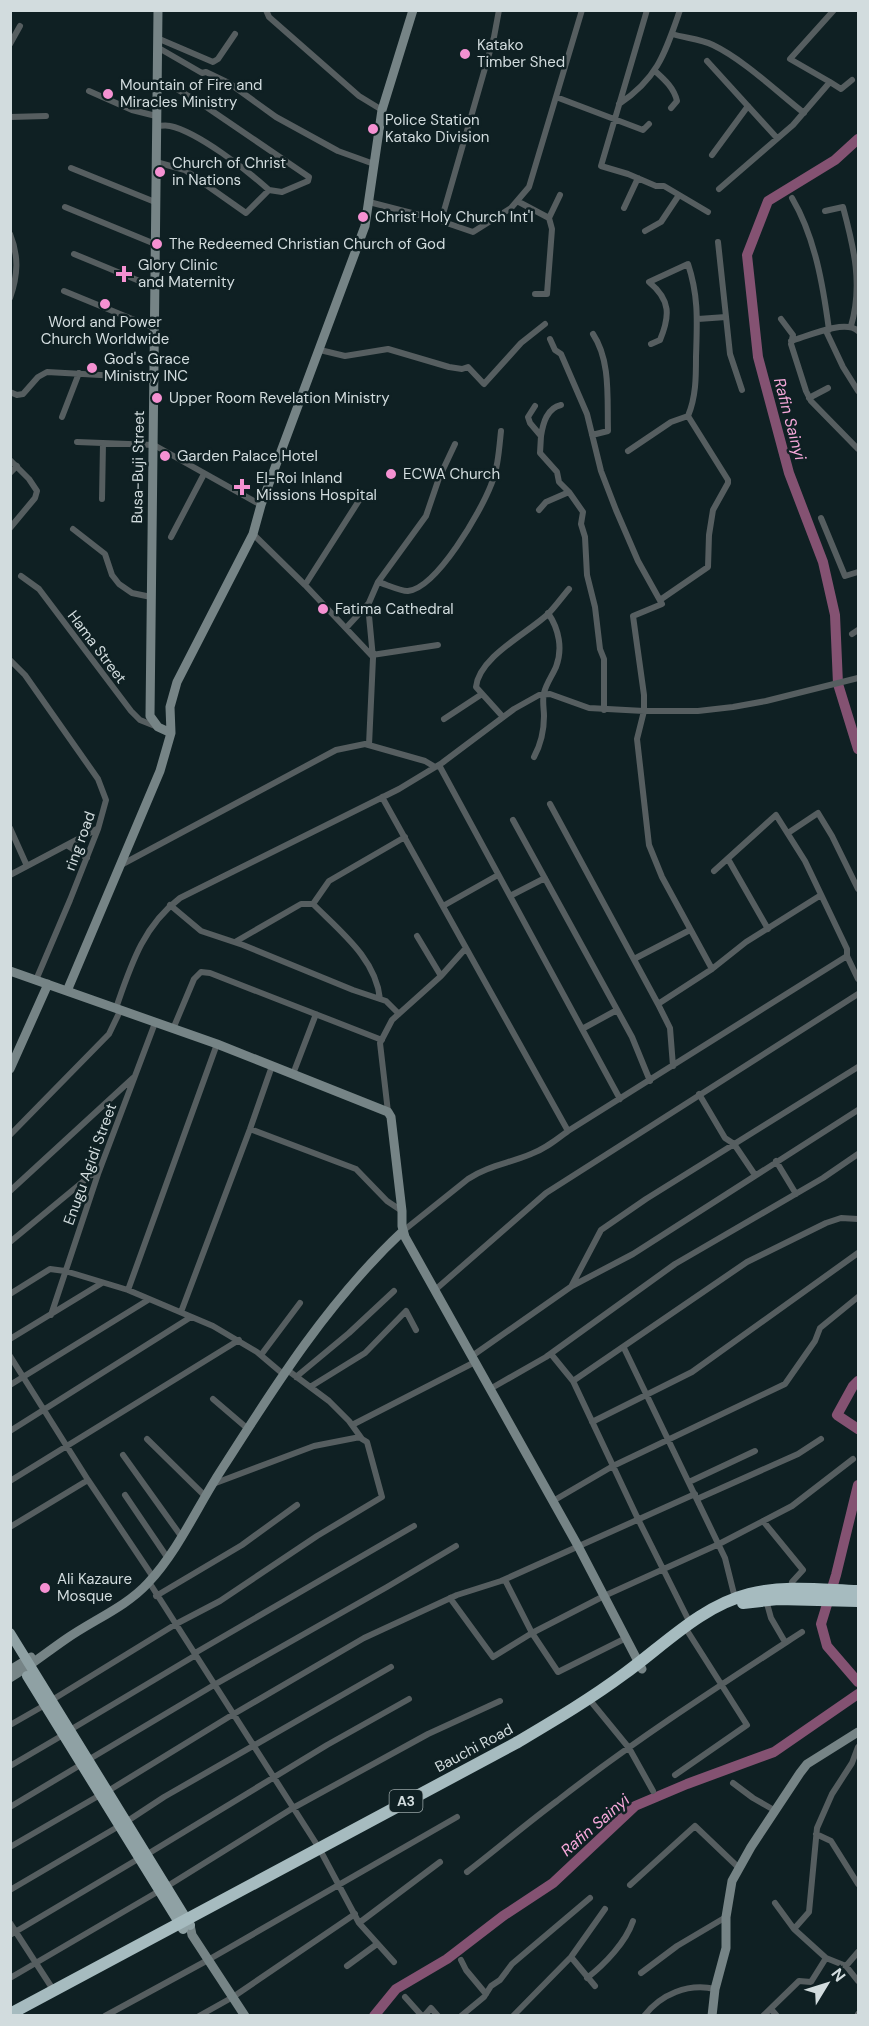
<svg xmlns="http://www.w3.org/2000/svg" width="869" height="2026" font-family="'DM Sans',sans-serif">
<rect width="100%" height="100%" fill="#0f2023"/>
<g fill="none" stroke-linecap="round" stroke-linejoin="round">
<path stroke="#845272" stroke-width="10" d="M 858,139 L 835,160 L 768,201 L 747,255 L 758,357 L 789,473 L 823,562 L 835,615 L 838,684 L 858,749
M 858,1381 L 853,1386 L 837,1415 L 858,1429
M 858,1485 L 836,1575 L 821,1624 L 827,1646 L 858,1682
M 374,2016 L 396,1989 L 447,1959 L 503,1916 L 553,1883 L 635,1806 L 687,1784 L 774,1752 L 858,1694"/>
<path stroke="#565e60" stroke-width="6" d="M 266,10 L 269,17 L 359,96 L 382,110
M 647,10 L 601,166 L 628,174 L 656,186 L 664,186 L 708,212
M 672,34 C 685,38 701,39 713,45 C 744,60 776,91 804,113
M 157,38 L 213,62 L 218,59 L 235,34
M 10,44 L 20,26
M 157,47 L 202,73 L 206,72 L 229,83 L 276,117 L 338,151 L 374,164
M 707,61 L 777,138
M 655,71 C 665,80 674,88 677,101 L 671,108
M 830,82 L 841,89 L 852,80
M 89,91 L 132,110 L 156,116
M 556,97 L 643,130 L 649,124
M 619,104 C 658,78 665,53 680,10
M 10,117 L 46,116
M 156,126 C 160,126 166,125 170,126 C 198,132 248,171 269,190
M 712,155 L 748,106
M 156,162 L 185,170 L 246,213 L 269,190 L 282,192 L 308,181 L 309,177 L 199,102 L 173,87 L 157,87
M 71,168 L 155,202
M 719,189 L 793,125 L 830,82 L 790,59 L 834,10
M 792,198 C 815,237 823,285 829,330
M 517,201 L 549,218
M 369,202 L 435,219 L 473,232 L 511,208 L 529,187 L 582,10
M 65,207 L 155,244
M 624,208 L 638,178
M 825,211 L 843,207 C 854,248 863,285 851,326
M 441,221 L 494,37 L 499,10
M 645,231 L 661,222 L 679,195
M 10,234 C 19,256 18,275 10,298
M 718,242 L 730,354 L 742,390
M 74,254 L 154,287
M 64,291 L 154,328
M 535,294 L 547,294 L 552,229 L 549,218 L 560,195
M 698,319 L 726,317
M 781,319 L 793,335 L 791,344 L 806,391 L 811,401 L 858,449
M 826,331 L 843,367 L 858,391
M 550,339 L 555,350 L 561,354 L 587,414 L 601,471 L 616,510 L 638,561 L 662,604 L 633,616 L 644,695 L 644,711 L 637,739 L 649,845 L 662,877 L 712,969
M 791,341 C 808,336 845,319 858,331
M 320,350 L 345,356 L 388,349 L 449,367 L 462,369 L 468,367 L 484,384 L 521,343 L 545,324
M 10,392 L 17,395 L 23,394 L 38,377 L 47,372 L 154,378
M 809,398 L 828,388
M 535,406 L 528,417 L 530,423 L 541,436 L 540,453 L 557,472 L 559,482 L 569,492 L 583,512 L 581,524 L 585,537 L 587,575 L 595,607 L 600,649 L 604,659 L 604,710
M 62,417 L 79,373
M 592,435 L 608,431 C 607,399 611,361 593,334
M 541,436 C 543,423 547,408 561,405
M 77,442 L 154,445 L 261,505
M 628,451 L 671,422 L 688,416 C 696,397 696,377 696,357 C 697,323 699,297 688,264 L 649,282 C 671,300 670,316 660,340 L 651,344
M 10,460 L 29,479 L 37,491 L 35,498 L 10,528
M 10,473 L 17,466
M 102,499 L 103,443
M 539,510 L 546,502 L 569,492
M 821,518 L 845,576 L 858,572
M 73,529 L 105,554 L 112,575 L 119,584 L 132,593 L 151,597
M 253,534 L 305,585 L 373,657
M 171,537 L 204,474
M 21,576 L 39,589 L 131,711 L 140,720 L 155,726
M 378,582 C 385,584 403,592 408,591 C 437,588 481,511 491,485 C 498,468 499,450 501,431
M 305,585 L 360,499
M 660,600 L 708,567 L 709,535 L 713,510 L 728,483 L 728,480 L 688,416
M 346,628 L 367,605
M 852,634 L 858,630
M 372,655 L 438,645
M 10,660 L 25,675 L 98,779 L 106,800 L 98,829 L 70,900 L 36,980
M 503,717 L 476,687 C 479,657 528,633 548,614 C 556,606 562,597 569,589
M 444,719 L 482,694
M 369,745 L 373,658 L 368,605 L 378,582 L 426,516 L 439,478 L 455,444
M 534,757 C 541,744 544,732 544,716 C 544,709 542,700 544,693 C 546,684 552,676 556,667 C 563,649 559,629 548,613
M 439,765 L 620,1099
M 382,797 L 568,1131
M 550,804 L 658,1004 L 670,1028 L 673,1066
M 513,820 L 632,1037 L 650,1081
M 10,828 L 27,866
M 788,833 L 818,813 L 832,836 L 858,889
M 68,846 L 87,858
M 728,859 L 768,929
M 119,866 L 336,750 L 365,744 L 425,761 L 435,767
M 714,871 L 776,815 L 805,861 L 847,949 L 847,956 L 858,979
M 10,875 L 97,829
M 510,896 L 545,878
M 313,904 L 329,881 L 405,837
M 170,905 L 201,931 L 243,945 L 353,990 L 386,1001 L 399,1014
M 443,906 L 498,875
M 417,936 L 441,976
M 235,942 L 301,904 L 313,904 C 341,932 376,959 380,999
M 634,959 L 690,930
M 658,1004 L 712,969 L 746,942 L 821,895
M 116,1008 C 131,965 143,926 180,898 L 399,789 L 442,763 L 514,709 L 539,695 L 550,694 L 589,708 L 644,711 L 698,711 L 733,707 L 766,701 L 858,678
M 173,1029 L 194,979 L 201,972 L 210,973 L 382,1040
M 582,1029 L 617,1010
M 293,1074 L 316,1014
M 699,1094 L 725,1138 L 734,1144 L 755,1175
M 388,1112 L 380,1043 L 392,1020 L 441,976 L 466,948
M 250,1129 L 356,1169 L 387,1201 L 402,1211
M 10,1135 L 109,1034 L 121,1009
M 776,1161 L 796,1194
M 10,1191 L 133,1078
M 403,1231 L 468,1179 C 487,1166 510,1163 531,1154 C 545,1149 556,1140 568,1131 L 847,956
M 10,1242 L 91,1175 L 98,1174
M 572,1285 L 601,1230 L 646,1199 L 858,1067
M 128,1290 L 217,1044
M 435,1290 L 546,1193 L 858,994
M 10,1294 L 50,1269 L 65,1271 L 128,1290 L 213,1326 L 257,1352 L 283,1374
M 181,1312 L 250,1129 L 272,1066
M 51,1315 L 98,1174 L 155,1023
M 10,1339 L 102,1283
M 624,1348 L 725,1558 L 735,1598
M 551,1354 L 573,1381 L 638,1519 L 690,1623
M 261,1355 L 300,1303
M 10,1356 L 88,1480 L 153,1577
M 472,1356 L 572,1286 L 633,1254 L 858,1110
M 296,1377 L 349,1333 L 394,1291
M 573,1381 L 747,1262 L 826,1223 L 841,1218 L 858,1219
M 10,1385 L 148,1300
M 310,1387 L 365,1353 L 406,1311 L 416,1330
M 490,1389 L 546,1357 L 675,1264 L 823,1178 L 858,1154
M 213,1399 L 248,1429
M 592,1422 L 692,1372 L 858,1253
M 352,1425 L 475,1362
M 10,1431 L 191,1317
M 147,1439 L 205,1496
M 123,1455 L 181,1536
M 10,1481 L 239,1340
M 689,1482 L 755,1451
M 213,1484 L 314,1446 L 360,1437
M 125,1495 L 167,1557
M 697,1499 L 798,1454 L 821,1439
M 553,1501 L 613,1466 L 785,1384 L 815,1341 L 820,1328 L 858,1297
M 763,1521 L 803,1570 L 792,1582 L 791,1588
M 10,1527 L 88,1480
M 505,1580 L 532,1633 L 558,1672 L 626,1638
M 149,1582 L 319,1848 L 359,1923 L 394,1962
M 156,1596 L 242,1545 L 297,1505
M 450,1598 L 493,1657 L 532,1633 L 604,1596 L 719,1544 L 792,1506 L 853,1459
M 766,1600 L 771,1618 L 785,1642
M 195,1653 L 414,1526
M 52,1700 L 176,1624 L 220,1601 L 317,1536 L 382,1497 L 367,1442 L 362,1439 L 349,1421 L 329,1401 L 286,1369
M 593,1704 L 629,1748 L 653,1791
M 10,1725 L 45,1705
M 70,1730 L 196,1655
M 88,1760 L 214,1685 L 387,1587 L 456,1546
M 10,1766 L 63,1735
M 675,1775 L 747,1725 L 688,1632
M 733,1783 L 753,1798 L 774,1810
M 108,1791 L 232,1715 L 364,1638 L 457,1595 L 501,1581 L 695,1494
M 10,1807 L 82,1764
M 816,1834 L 831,1841 L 858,1884
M 10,1847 L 100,1795
M 146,1855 L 327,1745 L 409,1699
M 467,1872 C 497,1849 526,1824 557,1801 C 635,1740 719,1686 802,1632
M 630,1885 L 695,1826 L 739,1868
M 166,1887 L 293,1808 L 428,1734 L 500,1701
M 10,1890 L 126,1822 L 164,1797 L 391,1667
M 775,1903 L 794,1929
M 10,1923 L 54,1991
M 359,1923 L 440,1862
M 10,1935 L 138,1859
M 571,1957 L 595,1986
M 826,1958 L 846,1966 L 858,1981
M 461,1960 L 466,1970 L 486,1994
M 347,1966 L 377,1944
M 846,1966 L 858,1952
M 641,1973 L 677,1946 L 726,1917
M 10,1978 L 159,1891
M 587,1978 C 605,1964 626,1942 633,1921
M 405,1997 L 422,2016
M 771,2009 L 777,2016
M 105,2016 L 208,1960 L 457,1817
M 199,2016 L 233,1997 L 355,1914
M 424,2016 L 431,2008 L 438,2016
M 461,2016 L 484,1997 L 491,1986 L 500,1980 L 512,1964 L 590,1898
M 513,2016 L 571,1957 L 605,1909
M 644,2016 C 661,1994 688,1983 715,1989
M 763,2016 L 799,1981 L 811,1982 L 826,1958 L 794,1929 L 809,1912 L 817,1828 L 832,1794 L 852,1763 L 858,1747
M 857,2016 L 858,2014"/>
<path stroke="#768486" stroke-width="9" d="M 158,10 L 150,716 L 158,727 L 171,733
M 10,971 L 217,1044 L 388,1112 L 391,1117 L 402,1211 L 402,1226 L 405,1237 L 578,1546 L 642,1669
M 67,991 L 160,771 L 171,733 L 170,707 L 177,682 L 253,534 L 261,505 L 365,226 L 382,110 L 413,10
M 10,1069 L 48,984
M 10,1670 L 31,1657
M 10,1678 C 30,1666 47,1652 66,1639 C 93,1620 126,1607 148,1583 C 176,1553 194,1514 215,1480 C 271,1392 326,1303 403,1231
M 190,1925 L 192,1935 L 245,2016
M 712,2016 L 715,1989 L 726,1948 L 726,1917 L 732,1881 L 751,1847 L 800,1773 L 807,1764 L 858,1732"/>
<path stroke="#8fa1a4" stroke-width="10" d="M 10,1633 L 190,1925
M 27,1676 L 183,1929"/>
<path stroke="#a6bbbf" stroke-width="12" d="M 743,1603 L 778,1599 L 858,1601
M 10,2014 L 516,1743 C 553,1721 589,1700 624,1674 C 663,1646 701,1606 749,1594 C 785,1585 823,1590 858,1591"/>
</g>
<g fill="#f591d2" stroke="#0f2023" stroke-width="2">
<circle cx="465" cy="54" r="6"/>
<circle cx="108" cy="94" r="6"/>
<circle cx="373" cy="129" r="6"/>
<circle cx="160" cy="172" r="6"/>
<circle cx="363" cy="217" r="6"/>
<circle cx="157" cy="244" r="6"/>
<path d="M121 265h6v6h6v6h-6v6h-6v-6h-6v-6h6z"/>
<circle cx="105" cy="304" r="6"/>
<circle cx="92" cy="368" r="6"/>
<circle cx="157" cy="398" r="6"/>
<circle cx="165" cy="456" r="6"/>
<circle cx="391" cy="474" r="6"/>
<path d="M239 478h6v6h6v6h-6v6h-6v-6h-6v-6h6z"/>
<circle cx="323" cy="609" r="6"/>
<circle cx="45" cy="1588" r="6"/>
</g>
<g text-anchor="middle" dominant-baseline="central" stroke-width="5" stroke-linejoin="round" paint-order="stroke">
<rect fill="#0f2023" stroke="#98a4a6" stroke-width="1.5" x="389.5" y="1790" width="33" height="22" rx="4.5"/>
<g font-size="14" font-weight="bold" fill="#d2dcde">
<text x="406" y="1801">A3</text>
</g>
<g font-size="15" fill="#d2dcde" stroke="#0f2023" text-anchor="start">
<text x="477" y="45">Katako<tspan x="477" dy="17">Timber Shed</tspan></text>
<text x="120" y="85">Mountain of Fire and<tspan x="120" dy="17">Miracles Ministry</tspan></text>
<text x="385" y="120">Police Station<tspan x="385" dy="17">Katako Division</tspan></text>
<text x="172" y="163">Church of Christ<tspan x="172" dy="17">in Nations</tspan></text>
<text x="375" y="217">Christ Holy Church Int'l</text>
<text x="169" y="244">The Redeemed Christian Church of God</text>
<text x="138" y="265">Glory Clinic<tspan x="138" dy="17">and Maternity</tspan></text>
<text x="105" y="322" text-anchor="middle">Word and Power<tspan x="105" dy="17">Church Worldwide</tspan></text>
<text x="104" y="359">God's Grace<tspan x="104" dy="17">Ministry INC</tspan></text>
<text x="169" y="398">Upper Room Revelation Ministry</text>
<text x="177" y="456">Garden Palace Hotel</text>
<text x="403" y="474">ECWA Church</text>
<text x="256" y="478">El-Roi Inland<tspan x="256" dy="17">Missions Hospital</tspan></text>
<text x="335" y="609">Fatima Cathedral</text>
<text x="57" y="1579">Ali Kazaure<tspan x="57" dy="17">Mosque</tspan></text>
</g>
<g font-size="15" fill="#d2dcde" stroke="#0f2023">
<text transform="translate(138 467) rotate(-89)">Busa-Buji Street</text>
<text transform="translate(97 647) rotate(53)">Hama Street</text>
<text transform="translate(80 841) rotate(-70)">ring road</text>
<text transform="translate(90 1164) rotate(-70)">Enugu Agidi Street</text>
<text transform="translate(474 1748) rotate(-28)">Bauchi Road</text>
</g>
<g font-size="16" font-style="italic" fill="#f6a8da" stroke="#0f2023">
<text transform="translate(790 419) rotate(75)">Rafin Sainyi</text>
<text transform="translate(595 1825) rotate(-41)">Rafin Sainyi</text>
</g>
</g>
<rect width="869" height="2026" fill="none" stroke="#d2dcde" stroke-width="24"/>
<g transform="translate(827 1984) rotate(52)" stroke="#0f2023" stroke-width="4.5" paint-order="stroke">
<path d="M0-4.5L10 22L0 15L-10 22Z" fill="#d2dcde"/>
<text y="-9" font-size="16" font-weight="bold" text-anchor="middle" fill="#d2dcde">N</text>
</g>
</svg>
